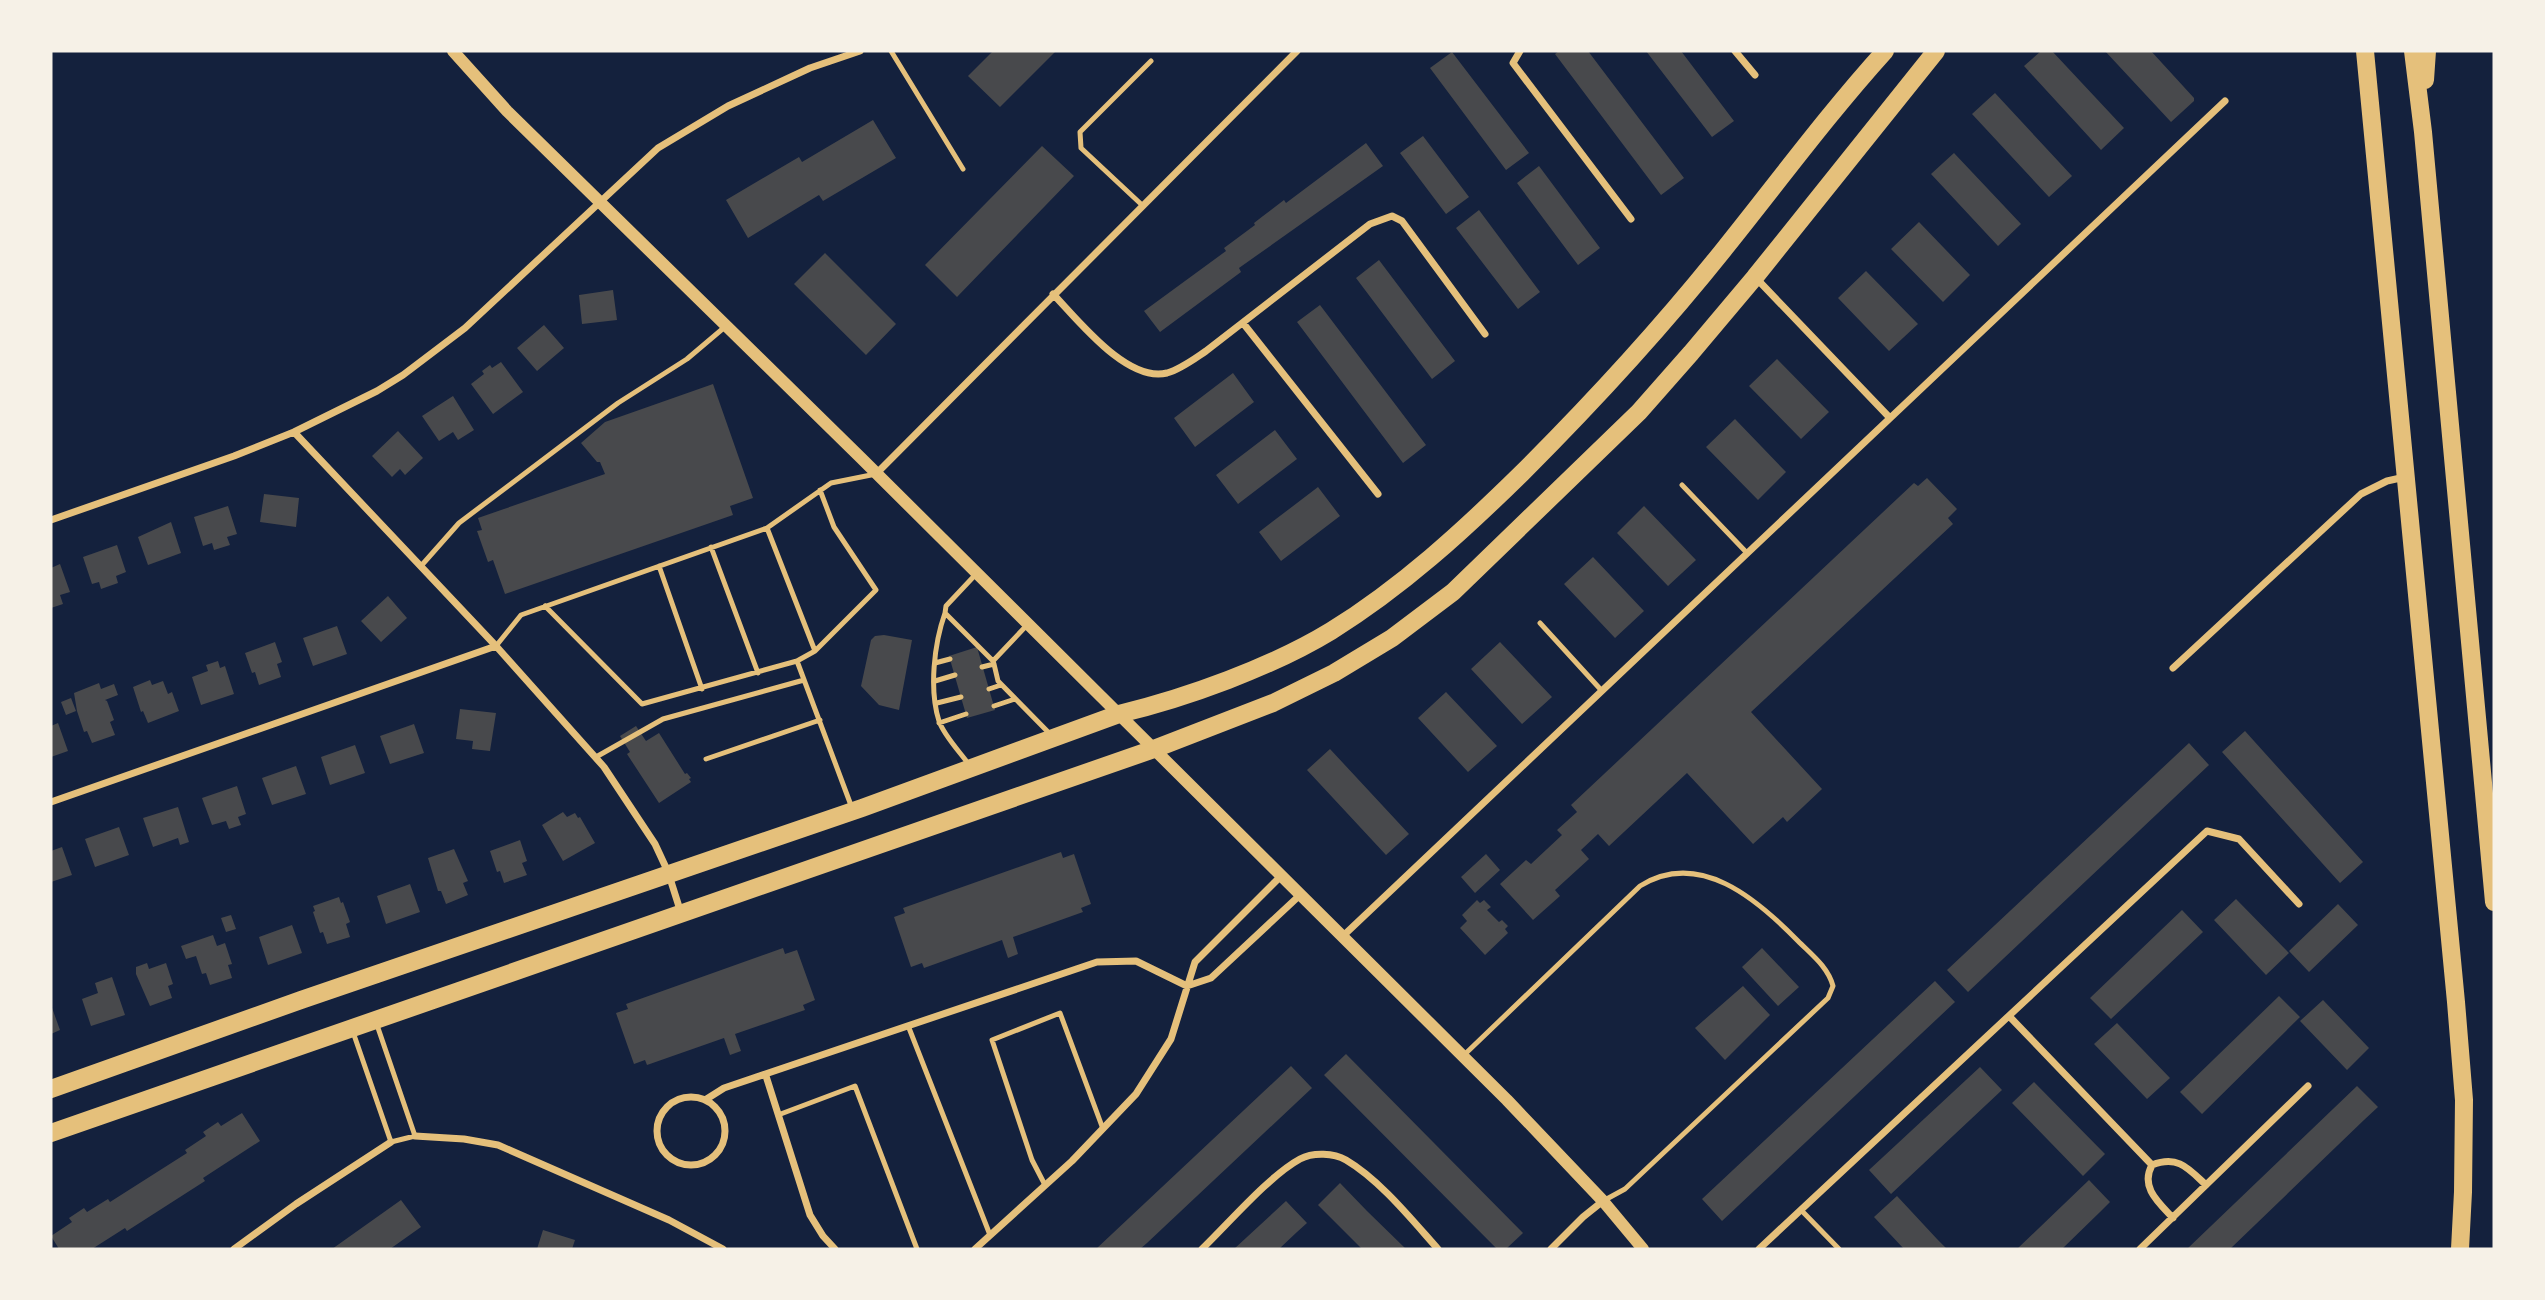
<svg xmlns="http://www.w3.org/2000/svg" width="2545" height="1300" font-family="Lora,serif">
<rect width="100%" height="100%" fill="#14213d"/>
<path fill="#48494c" d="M 993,51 L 1056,51 L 1000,107 L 968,76 Z
M 1559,51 L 1588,51 L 1684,178 L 1661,195 L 1555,54 Z
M 1646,51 L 1681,51 L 1734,121 L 1712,137 Z
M 2041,51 L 2052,51 L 2124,128 L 2101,150 L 2024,66 Z
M 2105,51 L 2151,51 L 2194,98 L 2194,101 L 2171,122 Z
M 1452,52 L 1529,153 L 1506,170 L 1430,68 Z
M 1995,93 L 2072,176 L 2049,197 L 1972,114 Z
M 873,120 L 896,158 L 823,201 L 819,195 L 748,238 L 726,200 L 799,157 L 802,162 Z
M 1423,136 L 1469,197 L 1446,214 L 1400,153 Z
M 1366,143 L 1383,166 L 1239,268 L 1241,272 L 1160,332 L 1144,311 L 1226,251 L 1224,248 L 1255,225 L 1254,223 L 1263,216 L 1284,200 L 1286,203 Z
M 1042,146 L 1074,176 L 957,297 L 925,265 Z
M 1954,153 L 2021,224 L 1998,246 L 1931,174 Z
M 1539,166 L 1600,248 L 1578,265 L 1517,183 Z
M 1479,210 L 1540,292 L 1518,309 L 1456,228 Z
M 1919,222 L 1970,275 L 1943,302 L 1891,249 Z
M 825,253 L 896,324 L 866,355 L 794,284 Z
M 1379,260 L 1455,361 L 1432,379 L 1356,278 Z
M 1866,271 L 1918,324 L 1889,351 L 1838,298 Z
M 613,290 L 617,320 L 582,324 L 579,295 Z
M 1320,305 L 1426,445 L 1403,463 L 1297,322 Z
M 544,325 L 564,348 L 537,371 L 517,348 Z
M 1777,359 L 1829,412 L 1801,439 L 1749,386 Z
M 501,362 L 523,392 L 493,414 L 471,384 L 484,374 L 482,371 L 490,365 L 492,368 Z
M 1233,373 L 1254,402 L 1195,447 L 1174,418 Z
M 713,384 L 753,498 L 730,506 L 733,515 L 505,594 L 493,560 L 488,562 L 477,531 L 482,530 L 478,518 L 605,474 L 600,462 L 597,462 L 581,443 L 605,422 Z
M 453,396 L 474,430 L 458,440 L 453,432 L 439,441 L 422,416 Z
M 1735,419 L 1786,472 L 1758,500 L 1706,447 Z
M 1275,430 L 1297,459 L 1238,504 L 1216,475 Z
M 398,431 L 423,458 L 405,475 L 400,469 L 392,477 L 372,456 Z
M 1927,478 L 1957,509 L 1948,518 L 1953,524 L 1751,712 L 1822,789 L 1787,822 L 1783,817 L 1753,844 L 1687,773 L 1609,846 L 1598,834 L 1581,850 L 1589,859 L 1555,890 L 1560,896 L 1533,920 L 1500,884 L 1526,860 L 1531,864 L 1562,835 L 1557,830 L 1577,812 L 1571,805 L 1914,483 L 1918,486 Z
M 1318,487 L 1340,516 L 1281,561 L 1259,532 Z
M 264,494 L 299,498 L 296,527 L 260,522 Z
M 228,506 L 237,534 L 227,537 L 230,545 L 214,550 L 212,543 L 203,546 L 194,517 Z
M 1644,506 L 1696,560 L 1668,586 L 1617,533 Z
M 171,522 L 181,553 L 148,565 L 138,537 Z
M 117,545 L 126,572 L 116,576 L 118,583 L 101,589 L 99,582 L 92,584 L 83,557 Z
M 1593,557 L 1644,611 L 1615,638 L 1564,584 Z
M 60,564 L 70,592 L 60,595 L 63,604 L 51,608 L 51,568 Z
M 388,596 L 407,618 L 381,642 L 361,621 Z
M 337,626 L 347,654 L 313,666 L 303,638 Z
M 884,635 L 912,640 L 899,710 L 879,705 L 861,686 L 871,640 L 875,636 Z
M 275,642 L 282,662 L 277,664 L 281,677 L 259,685 L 255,672 L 252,673 L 245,653 Z
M 1500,642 L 1552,697 L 1522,724 L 1471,669 Z
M 977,647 L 995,710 L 967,718 L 949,656 Z
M 218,661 L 220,668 L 225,666 L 234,694 L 201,705 L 192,677 L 208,671 L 206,665 Z
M 150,680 L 152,685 L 163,681 L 168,694 L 172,692 L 179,711 L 148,723 L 143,711 L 141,712 L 133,687 Z
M 99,683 L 101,689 L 114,684 L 118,695 L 105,700 L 107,701 L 114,720 L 110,722 L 115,735 L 92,743 L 87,731 L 84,732 L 77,711 L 74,693 Z
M 1446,692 L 1497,746 L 1468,772 L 1418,718 Z
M 71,698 L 76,711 L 66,715 L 61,702 Z
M 460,709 L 496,713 L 490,751 L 472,749 L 473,741 L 456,739 Z
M 58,723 L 68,751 L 51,757 L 51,726 Z
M 414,724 L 424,753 L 390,764 L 380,736 Z
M 636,726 L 646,741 L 659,733 L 685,774 L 687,773 L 691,778 L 689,779 L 691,782 L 659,803 L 627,754 L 630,752 L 620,736 Z
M 2245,731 L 2363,862 L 2340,883 L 2222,752 Z
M 2189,743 L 2209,765 L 1968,992 L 1947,970 Z
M 355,745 L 365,773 L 330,785 L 321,757 Z
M 1330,749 L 1409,834 L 1386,855 L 1307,770 Z
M 296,766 L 306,794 L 272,805 L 262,778 Z
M 237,786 L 246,814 L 238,817 L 241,825 L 229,829 L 226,821 L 212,825 L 202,798 Z
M 178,807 L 189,842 L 180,845 L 178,838 L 153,847 L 143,818 Z
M 563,812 L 567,817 L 575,813 L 578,818 L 580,817 L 595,843 L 563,861 L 542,825 Z
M 119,827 L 129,855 L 95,867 L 85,839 Z
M 520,840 L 527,861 L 522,863 L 527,875 L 504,883 L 500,871 L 497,872 L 490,851 Z
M 62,847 L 72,875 L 51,882 L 51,851 Z
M 454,849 L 468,881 L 463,883 L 468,895 L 446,904 L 441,891 L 438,891 L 428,858 Z
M 1061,852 L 1063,858 L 1074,854 L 1091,904 L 1081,908 L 1083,912 L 1013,937 L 1018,954 L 1008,958 L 1002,940 L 924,968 L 922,963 L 911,967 L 894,917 L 905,913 L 903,908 Z
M 1486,854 L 1500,870 L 1475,893 L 1461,877 Z
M 410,884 L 420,912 L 386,924 L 377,896 Z
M 339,897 L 341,903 L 343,902 L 350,922 L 346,924 L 350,937 L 327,944 L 323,932 L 320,933 L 313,912 L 315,911 L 313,906 Z
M 2236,899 L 2289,953 L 2266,975 L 2214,920 Z
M 1477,900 L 1480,903 L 1484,900 L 1491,907 L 1487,910 L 1499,922 L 1502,920 L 1508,926 L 1505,929 L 1508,933 L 1485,955 L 1460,928 L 1467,921 L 1462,915 Z
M 2338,904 L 2358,925 L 2309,972 L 2289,951 Z
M 2182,910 L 2203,932 L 2111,1019 L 2090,998 Z
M 231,915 L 236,929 L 226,932 L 221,918 Z
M 292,925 L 302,953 L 268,965 L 259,937 Z
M 213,935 L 217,946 L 225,943 L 232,964 L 228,965 L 232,978 L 210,985 L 206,973 L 202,974 L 196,956 L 186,959 L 181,946 Z
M 783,948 L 785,954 L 797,950 L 815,1000 L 803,1005 L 805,1010 L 735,1034 L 741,1051 L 730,1055 L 724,1038 L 647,1065 L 645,1060 L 634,1064 L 616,1013 L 628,1009 L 626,1004 Z
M 1762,948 L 1799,987 L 1778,1006 L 1742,967 Z
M 147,963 L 149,969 L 166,963 L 173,984 L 168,986 L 172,998 L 150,1006 L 136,974 L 136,967 Z
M 112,977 L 125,1015 L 91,1026 L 82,999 L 98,993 L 95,983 Z
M 1935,981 L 1955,1002 L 1722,1221 L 1702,1199 Z
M 1743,986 L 1770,1015 L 1725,1060 L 1695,1028 Z
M 2279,996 L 2300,1017 L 2202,1114 L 2180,1092 Z
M 2323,1000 L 2369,1048 L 2347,1070 L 2300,1021 Z
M 51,1005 L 60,1030 L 51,1034 Z
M 2117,1023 L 2170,1078 L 2147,1099 L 2094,1044 Z
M 1346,1054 L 1523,1233 L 1506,1249 L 1497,1249 L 1324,1075 Z
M 1291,1066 L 1312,1088 L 1147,1243 L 1140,1249 L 1096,1249 Z
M 1980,1067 L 2002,1090 L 1891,1194 L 1869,1170 Z
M 2034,1082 L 2105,1154 L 2083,1176 L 2012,1103 Z
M 2357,1086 L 2378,1107 L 2364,1120 L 2230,1249 L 2187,1249 Z
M 242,1113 L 260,1141 L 203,1178 L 205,1181 L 127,1231 L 125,1228 L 92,1249 L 59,1249 L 51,1236 L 72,1222 L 69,1218 L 84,1208 L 87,1212 L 108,1199 L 110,1202 L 187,1153 L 185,1150 L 206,1136 L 203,1132 L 218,1122 L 221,1126 Z
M 2089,1180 L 2110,1202 L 2100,1212 L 2062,1249 L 2017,1249 Z
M 1340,1183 L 1367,1211 L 1406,1249 L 1362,1249 L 1318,1205 Z
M 1897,1196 L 1937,1239 L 1947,1249 L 1904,1249 L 1874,1217 Z
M 401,1200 L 421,1227 L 390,1249 L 332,1249 Z
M 1286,1201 L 1307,1223 L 1297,1232 L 1279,1249 L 1234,1249 Z
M 543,1230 L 575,1240 L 572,1249 L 537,1249 Z"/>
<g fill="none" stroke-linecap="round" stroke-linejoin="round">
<path stroke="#e5c07b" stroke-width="5" d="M 891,51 L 963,169
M 1142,205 L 1081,148 L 1080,132 L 1151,61
M 1682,485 L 1747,553
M 711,547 L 758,673
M 421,566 L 459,523 L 618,403 L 687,359 L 726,326
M 659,566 L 702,689
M 977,573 L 946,606 L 945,613 L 993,661
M 545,606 L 642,704 L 797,661
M 945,613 C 934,644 929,690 939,721 C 944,736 961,753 970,766
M 1540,623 L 1602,691
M 1028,624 L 993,661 L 994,664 L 998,681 L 1051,735
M 496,646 L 521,615 L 767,528
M 815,651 L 876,590 L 834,527 L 820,490
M 935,663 L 950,659
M 982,667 L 994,664
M 935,681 L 955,675
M 989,689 L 1001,685
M 937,703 L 961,697
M 994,706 L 1015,699
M 939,723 L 966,714
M 596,757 L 663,719 L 804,680
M 706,759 L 820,720
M 852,808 L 797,661 L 815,651 L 767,528 L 831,483 L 876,474
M 909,1028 L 990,1235
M 353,1032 L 391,1142 L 415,1136 L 377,1025
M 1463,1056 L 1640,886 C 1699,849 1757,899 1798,941 C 1812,955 1828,967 1833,986 L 1828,998 L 1625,1189 L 1603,1201
M 778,1115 L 855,1086 L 917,1249
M 1045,1185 L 1032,1160 L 992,1040 L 1060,1013 L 1103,1129
M 1801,1210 L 1839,1249"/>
<path stroke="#e5c07b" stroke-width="7" d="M 1520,51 L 1513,63 L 1631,219
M 1735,51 L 1755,75
M 1756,278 L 1890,418
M 1053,294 C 1078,320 1127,383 1167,373 C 1181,369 1194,359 1206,351 L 1370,224 L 1392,216 L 1402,221 L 1485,334
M 1243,323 L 1378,494
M 294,432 L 496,646 L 604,767 L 655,844 L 668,872 L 681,913
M 876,474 L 1297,51
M 51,520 L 234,456 L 294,432 L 377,391 L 403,375 L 465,328 L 658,148 L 728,106 L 810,68 L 860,51
M 2173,668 L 2361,494 L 2387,481 L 2405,477
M 51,802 L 496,646
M 1343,936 L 2225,101
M 2009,1016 L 2152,1165 C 2140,1187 2158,1202 2173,1218
M 766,1076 L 810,1215 L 823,1236 L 835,1249
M657 1131a34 34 0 1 1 68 0a34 34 0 1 1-68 0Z
M 705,1100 L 724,1088 L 1097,962 L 1136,961 L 1187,986 L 1211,978 L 1300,895
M 415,1136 L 464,1139 L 498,1145 L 669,1220 L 723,1249
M 2152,1165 C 2178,1155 2188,1168 2206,1185
M 234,1249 L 296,1204 L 391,1142
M 975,1249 L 1072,1161 L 1136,1094 L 1171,1039 L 1195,962 L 1281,876
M 1202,1249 C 1229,1223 1269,1176 1300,1159 C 1313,1152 1334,1153 1346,1160 C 1380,1180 1412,1220 1438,1249
M 1551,1249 L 1583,1217 L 1603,1201
M 1759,1249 L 2207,831 L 2239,839 L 2299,904
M 2140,1249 L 2308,1086"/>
<path stroke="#e5c07b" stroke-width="12" d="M 453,51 L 507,111 L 861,458 L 1507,1100 L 1603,1201 L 1643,1249"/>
<path stroke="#e5c07b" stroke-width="18" d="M 2365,51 L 2456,1002 L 2464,1100 L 2463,1192 L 2460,1249
M 2413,51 L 2423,132 L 2494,902
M 2425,80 L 2427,51
M 51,1089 L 301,1000 L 862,808 L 1119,714 C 1186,698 1272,667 1331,631 C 1402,587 1463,531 1522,473 C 1593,402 1662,327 1725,248 C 1778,182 1828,114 1885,51
M 51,1133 L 1154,749 L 1273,703 L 1334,673 L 1392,638 L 1453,592 L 1639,412 L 1691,353 L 1755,277 L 1936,51"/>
</g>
<rect width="2545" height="1300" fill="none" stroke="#f6f1e7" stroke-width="105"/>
</svg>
